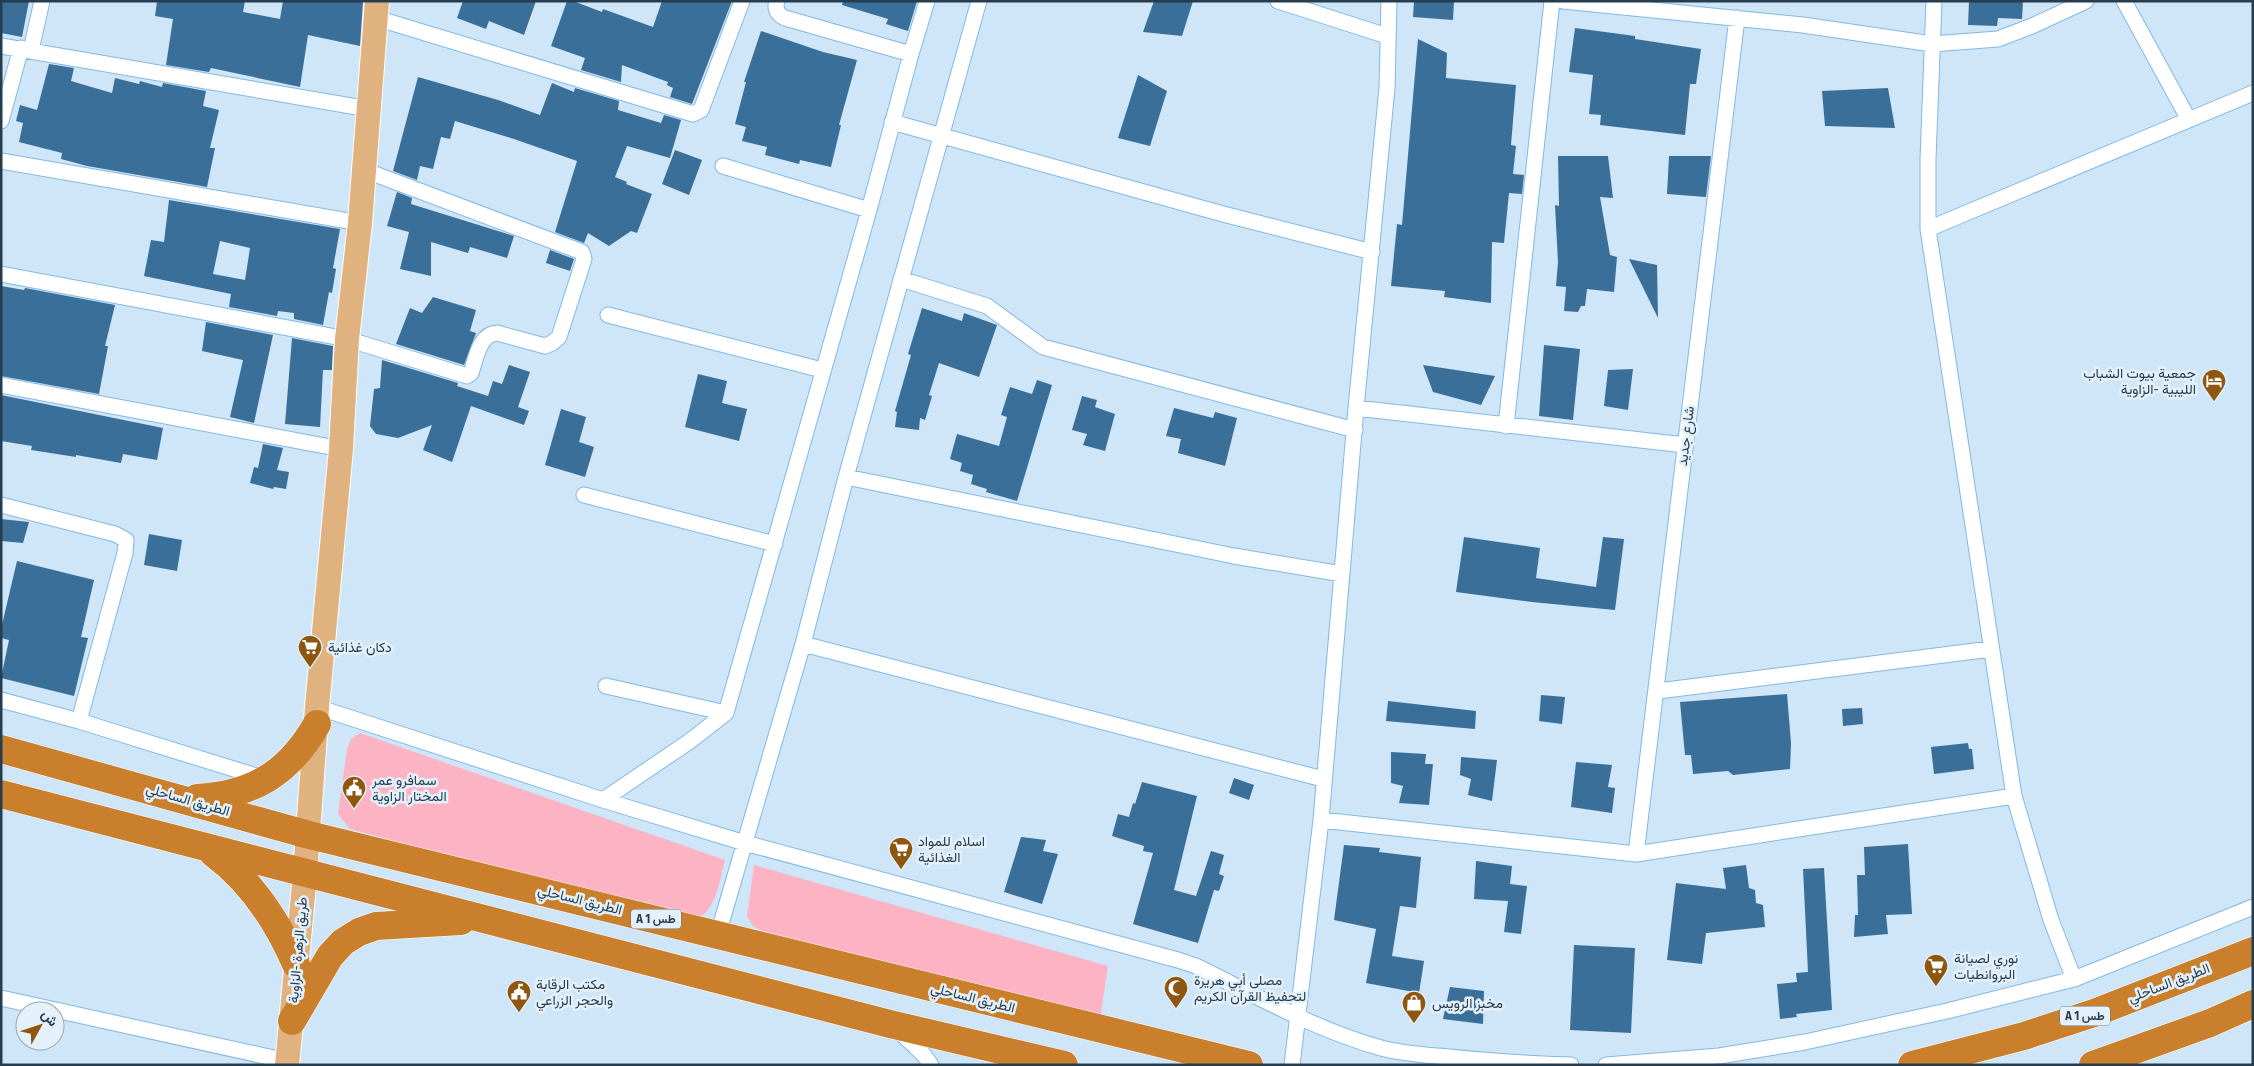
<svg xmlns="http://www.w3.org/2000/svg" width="2254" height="1066" font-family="'Fira Sans Condensed',Vazirmatn,sans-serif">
<rect width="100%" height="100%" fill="#cfe5f8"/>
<path fill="#fcb4c4" d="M 360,733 L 725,860 C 718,885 717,911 692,922 L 350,829 L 338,814 L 347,749 L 351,739 Z
M 754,865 L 1108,966 L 1100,1020 L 762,931 L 753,926 L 747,916 Z"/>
<path fill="#396f99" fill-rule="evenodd" d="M 1,1 L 29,1 L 22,37 L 1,33 Z
M 157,1 L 245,1 L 243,12 L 280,19 L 283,1 L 363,1 L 360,46 L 308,35 L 300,87 L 211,68 L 209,72 L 166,65 L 173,19 L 155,16 Z
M 463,1 L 536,1 L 524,35 L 489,21 L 486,29 L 457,18 Z
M 567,1 L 573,1 L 602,12 L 603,9 L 653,27 L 662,1 L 732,1 L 692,104 L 670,97 L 673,88 L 667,85 L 668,82 L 622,65 L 621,82 L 581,70 L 585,58 L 551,46 Z
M 843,1 L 917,1 L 908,31 L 886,24 L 888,19 L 842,5 Z
M 1154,1 L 1193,1 L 1182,36 L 1143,32 Z
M 1414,1 L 1454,1 L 1453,20 L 1413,17 Z
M 1969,1 L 2023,1 L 2022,19 L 1998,18 L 1997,26 L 1968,25 Z
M 1575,28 L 1635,36 L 1635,39 L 1701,49 L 1696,84 L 1690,84 L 1685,135 L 1600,125 L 1601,115 L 1589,114 L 1593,75 L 1569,72 Z
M 761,31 L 823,52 L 857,60 L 839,125 L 841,125 L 831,167 L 800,160 L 799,164 L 765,155 L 767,147 L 742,141 L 746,127 L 735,124 L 746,82 L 744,82 Z
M 1418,39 L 1447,53 L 1446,78 L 1516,85 L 1511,145 L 1516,146 L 1513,174 L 1524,175 L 1522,194 L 1509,193 L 1504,243 L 1492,242 L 1491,303 L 1444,297 L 1445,291 L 1391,286 L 1397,224 L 1402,225 Z
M 49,64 L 74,68 L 71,81 L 112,93 L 115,78 L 139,84 L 140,81 L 162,87 L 163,83 L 206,91 L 203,106 L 219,110 L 210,148 L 215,148 L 207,187 L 87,166 L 61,159 L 62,153 L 19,142 L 23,123 L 16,121 L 20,105 L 37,110 Z
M 1138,75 L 1167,91 L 1150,146 L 1118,138 Z
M 418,77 L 498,100 L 540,115 L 552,83 L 574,92 L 575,88 L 619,101 L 618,110 L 661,123 L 664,115 L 681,120 L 670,158 L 627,146 L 615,177 L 627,182 L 626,184 L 652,194 L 637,233 L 631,231 L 609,246 L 588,233 L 584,243 L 555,232 L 577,161 L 514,139 L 455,121 L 450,139 L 441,137 L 433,169 L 420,166 L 417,180 L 393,171 Z
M 1888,88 L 1895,128 L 1825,126 L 1822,91 Z
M 675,150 L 702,160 L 689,195 L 662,184 Z
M 1558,156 L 1608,156 L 1613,198 L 1600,197 L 1610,255 L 1617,257 L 1614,292 L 1587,289 L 1585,306 L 1581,306 L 1578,312 L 1564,311 L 1566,287 L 1556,286 L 1558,262 L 1555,205 L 1559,206 Z
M 1669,156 L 1711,156 L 1706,197 L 1667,194 Z
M 397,192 L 412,198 L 411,204 L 514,236 L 507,258 L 470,247 L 468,253 L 431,242 L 431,276 L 400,269 L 409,232 L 387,226 Z
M 169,200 L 340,229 L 333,268 L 336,269 L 332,293 L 329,292 L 323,325 L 294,319 L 294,313 L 278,311 L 277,316 L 229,307 L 231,294 L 144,276 L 151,240 L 164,242 ZM 220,241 L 250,248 L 245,280 L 213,274 Z
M 550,250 L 574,259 L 570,271 L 546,263 Z
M 1629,259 L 1657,265 L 1658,318 Z
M 1,286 L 24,290 L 25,288 L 115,305 L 105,346 L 108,346 L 99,394 L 1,376 Z
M 433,297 L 476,310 L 470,331 L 476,333 L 464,365 L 396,344 L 410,308 L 422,313 Z
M 922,308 L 962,321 L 964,313 L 997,325 L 979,377 L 939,363 L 929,395 L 932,396 L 925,420 L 920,418 L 919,430 L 895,427 L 897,412 L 895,411 L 911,355 L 908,354 Z
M 206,322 L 273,335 L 254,423 L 230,417 L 243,360 L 202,351 Z
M 292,338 L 333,346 L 332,370 L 323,370 L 320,427 L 285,424 Z
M 1544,345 L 1580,349 L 1573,420 L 1539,416 Z
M 382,360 L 458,383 L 457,386 L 488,396 L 493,381 L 502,384 L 509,365 L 530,372 L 518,407 L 529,411 L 524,425 L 471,406 L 452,462 L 423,450 L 432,425 L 398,438 L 376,434 L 370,426 L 374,389 L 380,388 Z
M 1423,365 L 1495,376 L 1481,405 L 1433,392 Z
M 1633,369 L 1628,410 L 1604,406 L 1608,370 Z
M 698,374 L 727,381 L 722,403 L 747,409 L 739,441 L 685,427 Z
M 1037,380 L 1052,385 L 1017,501 L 986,492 L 987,489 L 971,484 L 973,475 L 960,471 L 962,463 L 950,459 L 957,434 L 999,446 L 1007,417 L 1001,415 L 1010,387 L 1032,394 Z
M 1,395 L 163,428 L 157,460 L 123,454 L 121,463 L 76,455 L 76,457 L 31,450 L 32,446 L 1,441 Z
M 1082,396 L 1097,400 L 1095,407 L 1115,414 L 1105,451 L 1083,445 L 1087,434 L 1072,430 Z
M 1174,408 L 1213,418 L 1215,412 L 1237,418 L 1225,466 L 1178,453 L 1181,439 L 1166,436 Z
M 561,409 L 586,417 L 579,442 L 594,447 L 585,477 L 545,465 Z
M 263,444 L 283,448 L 277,470 L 289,472 L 286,489 L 274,487 L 273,489 L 250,483 L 254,467 L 258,468 Z
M 1,519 L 29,522 L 23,543 L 1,541 Z
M 149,534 L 182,540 L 177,571 L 144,565 Z
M 1464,537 L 1540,548 L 1536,578 L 1596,587 L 1603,537 L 1624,539 L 1615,610 L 1532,602 L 1456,592 Z
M 17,561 L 94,580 L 81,637 L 88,638 L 74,696 L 1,678 L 9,640 L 1,638 L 1,629 Z
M 1787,694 L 1791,743 L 1790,769 L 1733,775 L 1728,771 L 1693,774 L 1691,755 L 1685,755 L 1680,702 Z
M 1541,695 L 1565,697 L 1562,724 L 1539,721 Z
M 1388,701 L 1476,711 L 1475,729 L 1386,721 Z
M 1862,708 L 1863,724 L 1843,726 L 1842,709 Z
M 1968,743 L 1969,749 L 1972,749 L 1974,769 L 1934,774 L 1931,747 Z
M 1391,752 L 1426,754 L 1425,764 L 1433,764 L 1429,805 L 1399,803 L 1403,786 L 1391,783 Z
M 1461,757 L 1497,760 L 1492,801 L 1468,795 L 1471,779 L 1460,775 Z
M 1576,762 L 1612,765 L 1608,787 L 1615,788 L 1612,813 L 1571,807 Z
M 1234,778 L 1254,785 L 1249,800 L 1229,793 Z
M 1142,782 L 1197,796 L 1174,890 L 1196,896 L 1211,851 L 1224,855 L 1219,874 L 1224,876 L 1219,891 L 1214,890 L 1198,943 L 1133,924 L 1153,853 L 1143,851 L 1144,846 L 1112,836 L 1118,814 L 1129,817 L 1133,803 L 1135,804 Z
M 1021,837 L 1046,840 L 1043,851 L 1058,854 L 1042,904 L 1004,892 Z
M 1908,844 L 1912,914 L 1886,915 L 1888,934 L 1854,937 L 1855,915 L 1858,915 L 1857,875 L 1865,875 L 1864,847 Z
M 1344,845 L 1380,848 L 1379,852 L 1421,857 L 1416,908 L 1400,906 L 1392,956 L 1424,961 L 1419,993 L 1366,983 L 1376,929 L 1334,920 Z
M 1476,861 L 1512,866 L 1510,884 L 1527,886 L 1521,934 L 1504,932 L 1508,901 L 1474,899 Z
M 1746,865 L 1749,888 L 1755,890 L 1756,903 L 1763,905 L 1765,927 L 1706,933 L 1702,964 L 1667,960 L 1676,883 L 1726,889 L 1723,868 Z
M 1824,868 L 1832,1010 L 1796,1014 L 1797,1017 L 1780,1019 L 1777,984 L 1797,982 L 1796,973 L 1808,972 L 1803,869 Z
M 1574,945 L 1635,948 L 1631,1033 L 1570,1030 Z
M 1450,987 L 1484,991 L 1483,1024 L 1443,1019 Z"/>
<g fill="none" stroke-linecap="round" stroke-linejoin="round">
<defs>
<path id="street" d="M 777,1 C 774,9 778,15 785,18 L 911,54
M 1278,1 L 1387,36
M 1563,1 L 1803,25 L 1932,44 L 1998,39 L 2032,26 L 2086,1
M 1934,1 L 1928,159 L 1928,229 L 2014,796 L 2051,920 L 2074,979
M 2124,1 L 2189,120
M 376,18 L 693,114 L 701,110 L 742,1
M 1,46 L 369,109
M 31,50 L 42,1
M 1,121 L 21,48
M 892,122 L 1223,214 L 1372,252
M 1,161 L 360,223
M 723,166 L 869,210
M 1928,229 L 2253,93
M 1,274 L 347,339 L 467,376 L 471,373 C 476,359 479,334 497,333 L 545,346 L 552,343 L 559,337 L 584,259 L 582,252 L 364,170
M 901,279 L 987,306 L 1043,347 L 1355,430
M 608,315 L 822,370
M 1,385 L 341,449
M 1356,408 L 1685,445
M 1506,426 L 1552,1
M 846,477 L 1234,556 L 1342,574
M 584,495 L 775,544
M 1,505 L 115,534 L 126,540 L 125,553 L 79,721
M 803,644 L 1323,779
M 606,686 L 726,713
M 1658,691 L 1991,649
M 1,700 L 79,721 L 266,779
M 317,707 L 603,800 L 745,843 L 1178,960 L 1196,966 C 1257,996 1316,1030 1381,1048 C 1403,1054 1427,1055 1449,1057 C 1490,1061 1530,1064 1571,1065
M 603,800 L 690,741 L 726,713 L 869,210 L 911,54 L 927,1
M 1321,820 L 1636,854 L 2014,796
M 1636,854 L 1737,18
M 718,934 L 803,644 L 846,477 L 979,1
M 1,998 L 287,1061
M 899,1031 L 924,1055 L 931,1065
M 1292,1065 L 1321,820 L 1356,408 L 1387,88 L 1389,1
M 1606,1065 L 1719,1056 L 1805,1042 L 1947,1011 L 2074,979 L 2253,907"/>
<path id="primary" d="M 287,1065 L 305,874 L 317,707 L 341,449 L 347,339 L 360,223 L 377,1"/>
<path id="highway" d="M 1,749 L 309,835 L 1249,1065
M 1,794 L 890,1024 L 1064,1065
M 197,798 C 253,795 289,773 317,724
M 213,853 C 252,882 277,920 296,964
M 292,1021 L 330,956 L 343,942 L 359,932 L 376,926 L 461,921
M 1912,1065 L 2024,1036 L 2094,1013 L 2253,951
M 2093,1065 L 2210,1023 L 2253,1004"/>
</defs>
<use href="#street" stroke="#81b9e6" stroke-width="17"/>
<use href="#primary" stroke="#fff" stroke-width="26"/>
<use href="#highway" stroke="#fff" stroke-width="29"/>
<use href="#street" stroke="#fff" stroke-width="15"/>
<use href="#primary" stroke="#dfb280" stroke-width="24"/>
<use href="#highway" stroke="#c97f2b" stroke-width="28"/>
</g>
<defs>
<symbol id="hotel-pin" viewBox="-11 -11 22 30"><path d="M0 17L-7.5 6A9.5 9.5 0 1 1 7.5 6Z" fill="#8f5610" stroke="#e5f1fa"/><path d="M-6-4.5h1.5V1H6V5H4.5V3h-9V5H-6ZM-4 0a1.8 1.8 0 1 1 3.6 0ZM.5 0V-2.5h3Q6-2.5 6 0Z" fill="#fff"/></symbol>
<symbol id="supermarket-pin" viewBox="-11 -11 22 30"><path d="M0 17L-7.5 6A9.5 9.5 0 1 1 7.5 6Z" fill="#8f5610" stroke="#e5f1fa"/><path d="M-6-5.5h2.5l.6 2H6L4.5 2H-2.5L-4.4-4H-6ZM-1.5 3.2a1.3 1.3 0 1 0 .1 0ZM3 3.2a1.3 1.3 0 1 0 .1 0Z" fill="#fff"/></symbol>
<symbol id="civic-pin" viewBox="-11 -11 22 30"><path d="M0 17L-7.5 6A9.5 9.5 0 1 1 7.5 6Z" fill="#8f5610" stroke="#e5f1fa"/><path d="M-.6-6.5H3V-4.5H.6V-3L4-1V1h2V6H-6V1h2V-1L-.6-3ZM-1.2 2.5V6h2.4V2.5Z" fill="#fff"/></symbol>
<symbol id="mosque-pin" viewBox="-11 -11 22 30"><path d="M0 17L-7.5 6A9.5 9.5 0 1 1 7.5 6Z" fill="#8f5610" stroke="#e5f1fa"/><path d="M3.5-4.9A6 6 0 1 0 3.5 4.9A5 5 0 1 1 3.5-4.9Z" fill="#fff"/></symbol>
<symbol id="shop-pin" viewBox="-11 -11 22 30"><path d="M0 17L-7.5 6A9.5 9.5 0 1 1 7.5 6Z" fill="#8f5610" stroke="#e5f1fa"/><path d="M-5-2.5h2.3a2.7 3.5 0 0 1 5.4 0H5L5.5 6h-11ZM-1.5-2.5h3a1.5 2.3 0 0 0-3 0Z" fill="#fff"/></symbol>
</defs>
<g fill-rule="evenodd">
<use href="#hotel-pin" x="2200" y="367" width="28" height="38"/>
<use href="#supermarket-pin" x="296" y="633" width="28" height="38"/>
<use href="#civic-pin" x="340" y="774" width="28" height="38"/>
<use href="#supermarket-pin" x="887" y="835" width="28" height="38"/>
<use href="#supermarket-pin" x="1922" y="952" width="28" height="38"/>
<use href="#mosque-pin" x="1162" y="974" width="28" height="38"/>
<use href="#civic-pin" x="505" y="978" width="28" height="38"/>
<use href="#shop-pin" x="1400" y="989" width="28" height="38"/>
</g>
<g text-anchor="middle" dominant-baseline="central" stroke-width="5" stroke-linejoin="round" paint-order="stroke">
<g fill="#e5f1fa" stroke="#5f7383" stroke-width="1">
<rect x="631" y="909.5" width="50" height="19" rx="4"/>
<rect x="2060" y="1006.5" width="50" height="19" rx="4"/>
</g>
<g font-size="12" font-weight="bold" fill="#263d50">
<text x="656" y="919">A 1 طس</text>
<text x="2085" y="1016">A 1 طس</text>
</g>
<g font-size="14" fill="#263d50" stroke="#e5f1fa" text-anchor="start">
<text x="2196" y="373" text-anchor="end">جمعية بيوت الشباب<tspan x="2196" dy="16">الليبية -الزاوية</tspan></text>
<text x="328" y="647">دكان غذائية</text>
<text x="372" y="780">سمافرو عمر<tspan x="372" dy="16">المختار الزاوية</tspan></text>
<text x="918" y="841">اسلام للمواد<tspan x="918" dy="16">الغذائية</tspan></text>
<text x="1954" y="958">نوري لصيانة<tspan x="1954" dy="16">البروانطيات</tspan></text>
<text x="1194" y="980">مصلى أبي هريرة<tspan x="1194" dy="16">لتحفيظ القرآن الكريم</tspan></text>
<text x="536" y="984">مكتب الرقابة<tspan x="536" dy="16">والحجر الزراعي</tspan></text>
<text x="1432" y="1003">مخبز الرويس</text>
</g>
<g font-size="14" fill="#263d50" stroke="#e5f1fa">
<text transform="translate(1686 436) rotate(-83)">شارع جديد</text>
<text transform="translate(188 800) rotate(16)">الطريق الساحلي</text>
<text transform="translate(580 900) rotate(14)">الطريق الساحلي</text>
<text transform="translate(298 950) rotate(-85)">طريق الزهرة -الزاوية</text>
<text transform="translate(2169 983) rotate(-21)">الطريق الساحلي</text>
<text transform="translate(973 998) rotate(14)">الطريق الساحلي</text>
</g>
</g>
<rect width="2254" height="1066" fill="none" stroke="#263d50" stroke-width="5"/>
<g transform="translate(40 1026) rotate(50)"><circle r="24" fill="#e5f1fa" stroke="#99a9b6"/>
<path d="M0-4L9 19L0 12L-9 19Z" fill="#8f5610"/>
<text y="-8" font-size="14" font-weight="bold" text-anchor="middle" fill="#263d50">ش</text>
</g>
</svg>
